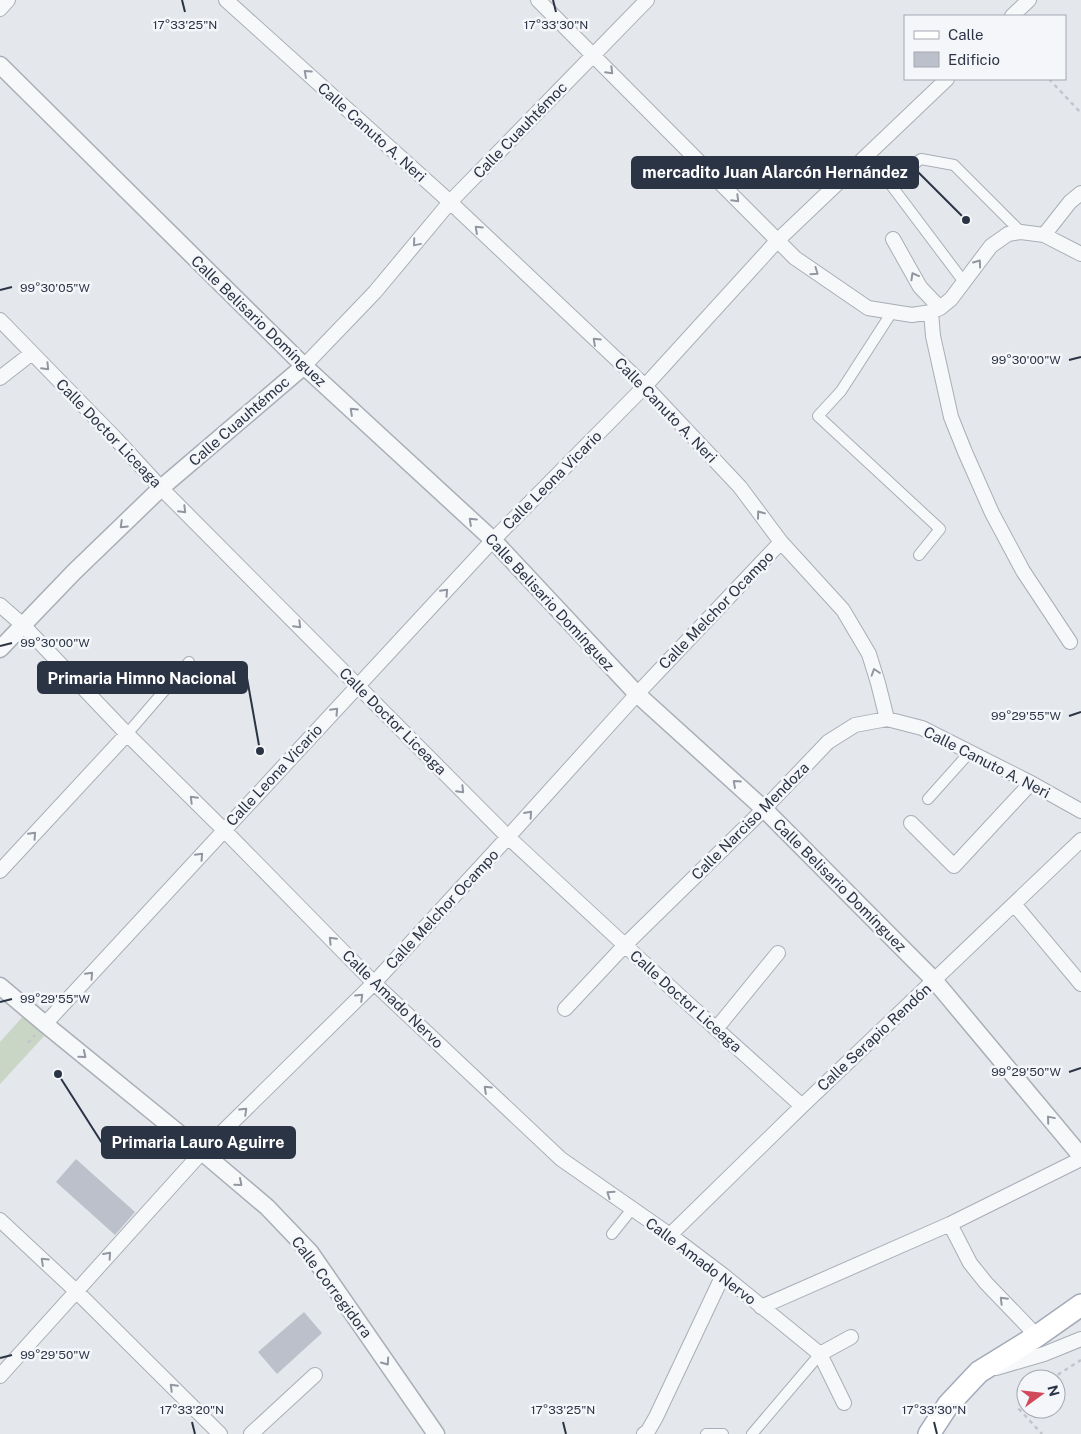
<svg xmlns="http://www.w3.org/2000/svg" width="1081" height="1434" font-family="'Public Sans',sans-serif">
<rect width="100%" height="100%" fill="#e4e7ec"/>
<path fill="#c9d6c5" d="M 25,1014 L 46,1034 L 0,1084 L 0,1042 Z"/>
<path fill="#bbc0ca" d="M 76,1159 L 135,1212 L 115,1235 L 56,1182 Z
M 304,1312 L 322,1333 L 277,1374 L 258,1352 Z"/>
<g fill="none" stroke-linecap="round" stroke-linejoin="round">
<defs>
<path id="pedestrian" d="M 857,164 L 891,185 L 900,174 L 921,159 L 954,165 L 1021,232
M 891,185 L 964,282
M 892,312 L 841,391 L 818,416 L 940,529 L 919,555
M 127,734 L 189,662
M 928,799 L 970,752
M 612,1234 L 632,1209
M 706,1434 L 723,1434
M 752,1434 L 820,1354"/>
<path id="minor" d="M 226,0 L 450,202 L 645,386 L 740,487 L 781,542 L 843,610 L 869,654 L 878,683 L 887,719
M 538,0 L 795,258 L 868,308 L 912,315 L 931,312 L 940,308 L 951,299 L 991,246 L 1008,234 L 1021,232 L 1044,235 L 1081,254
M 0,9 L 8,0
M 1012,16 L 1029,0
M 1044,235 L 1070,202 L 1081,193
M 893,239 L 920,287 L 940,308
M 931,312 L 933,336 L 951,417 L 965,452 L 992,513 L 1023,571 L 1070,642
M 0,320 L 116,439 L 161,488 L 508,837 L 683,999 L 802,1106
M 304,366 L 375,292 L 450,202 L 647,0
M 0,378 L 32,353
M 0,605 L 24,626 L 127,734 L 224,830 L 374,983 L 561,1159 L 670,1235 L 723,1275 L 820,1354 L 844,1403
M 911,823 L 954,866 L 1031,783
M 0,871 L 127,734
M 1014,904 L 1081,984
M 565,1009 L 625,945 L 764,809 L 828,742 L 855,725 L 887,719 L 922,728 L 1031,783 L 1081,811
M 45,1024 L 493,540 L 645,386 L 777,241 L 947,79
M 716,1029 L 778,953
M 0,1220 L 76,1291 L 220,1434
M 950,1224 L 970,1263 L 986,1283 L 1037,1336
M 670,1235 L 802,1106 L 1081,840
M 761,1307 L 950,1224 L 1081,1159
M 820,1354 L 851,1337
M 996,1368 L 1044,1354 L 1081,1339
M 0,1376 L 202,1152 L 374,983 L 508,837 L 637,694 L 781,542
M 251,1434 L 315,1375
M 644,1434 L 648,1431 L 656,1417 L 723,1275"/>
<path id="tertiary" d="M 0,65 L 304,366 L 493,540 L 637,694 L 764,809 L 934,980 L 1081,1156
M 0,649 L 74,572 L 161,488 L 304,366
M 0,986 L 45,1024 L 202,1152 L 267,1207 L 310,1252 L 436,1434"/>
<path id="primary" d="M 929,1434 L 948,1405 L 979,1372 L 1037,1336 L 1081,1305"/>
</defs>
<use href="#pedestrian" stroke="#a9aeb7" stroke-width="12"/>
<use href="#minor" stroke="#a9aeb7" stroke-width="16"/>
<use href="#tertiary" stroke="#a9aeb7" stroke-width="19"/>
<use href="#primary" stroke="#a3abb8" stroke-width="24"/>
<path stroke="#c2c5cb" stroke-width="2.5" stroke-dasharray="4 4" stroke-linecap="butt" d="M 1049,79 L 1081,113
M 28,1043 L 35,1035
M 1051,1379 L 1081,1360
M 1026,1395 L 1020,1401 L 1019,1409 L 1042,1434"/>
<use href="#pedestrian" stroke="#f7f8fa" stroke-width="10"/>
<use href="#minor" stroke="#f7f8fa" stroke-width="14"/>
<use href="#tertiary" stroke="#f7f8fa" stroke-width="16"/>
<use href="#primary" stroke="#fff" stroke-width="21"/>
</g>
<defs><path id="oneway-chevron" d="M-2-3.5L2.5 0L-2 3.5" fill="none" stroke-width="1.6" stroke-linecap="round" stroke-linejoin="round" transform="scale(1.25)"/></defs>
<g stroke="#9196a0">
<use href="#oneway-chevron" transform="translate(610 71) rotate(45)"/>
<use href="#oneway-chevron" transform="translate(307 73) rotate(-138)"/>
<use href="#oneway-chevron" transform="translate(736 199) rotate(45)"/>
<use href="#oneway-chevron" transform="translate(478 229) rotate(-137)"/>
<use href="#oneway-chevron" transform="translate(416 243) rotate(130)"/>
<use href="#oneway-chevron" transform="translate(978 263) rotate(-54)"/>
<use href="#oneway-chevron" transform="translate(815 272) rotate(35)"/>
<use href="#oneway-chevron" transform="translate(914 276) rotate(-119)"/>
<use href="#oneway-chevron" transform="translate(596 341) rotate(-137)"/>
<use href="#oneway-chevron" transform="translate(46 367) rotate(46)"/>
<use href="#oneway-chevron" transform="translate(353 411) rotate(-137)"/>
<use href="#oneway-chevron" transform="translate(183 510) rotate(45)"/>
<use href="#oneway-chevron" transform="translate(760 514) rotate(-127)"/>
<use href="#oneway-chevron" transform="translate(472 521) rotate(-137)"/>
<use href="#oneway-chevron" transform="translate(123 525) rotate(136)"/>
<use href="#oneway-chevron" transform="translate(445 592) rotate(-47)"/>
<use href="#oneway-chevron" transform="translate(298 625) rotate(45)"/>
<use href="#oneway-chevron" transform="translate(875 672) rotate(-108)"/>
<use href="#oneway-chevron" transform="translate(335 711) rotate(-47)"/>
<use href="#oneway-chevron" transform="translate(736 783) rotate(-138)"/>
<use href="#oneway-chevron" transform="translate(461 790) rotate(45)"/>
<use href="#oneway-chevron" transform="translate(193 799) rotate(-135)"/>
<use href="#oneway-chevron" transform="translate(529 814) rotate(-48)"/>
<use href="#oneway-chevron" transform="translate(33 835) rotate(-47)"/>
<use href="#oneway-chevron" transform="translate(200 856) rotate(-47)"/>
<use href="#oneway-chevron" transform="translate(332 940) rotate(-134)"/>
<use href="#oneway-chevron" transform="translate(90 975) rotate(-47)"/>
<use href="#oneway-chevron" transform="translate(360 997) rotate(-44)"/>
<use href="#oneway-chevron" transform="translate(83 1055) rotate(39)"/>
<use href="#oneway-chevron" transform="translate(487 1089) rotate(-137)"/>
<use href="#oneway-chevron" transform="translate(244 1111) rotate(-44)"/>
<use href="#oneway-chevron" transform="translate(1050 1119) rotate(-130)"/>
<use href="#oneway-chevron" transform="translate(239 1183) rotate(41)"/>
<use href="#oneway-chevron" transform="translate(610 1194) rotate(-145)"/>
<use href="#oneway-chevron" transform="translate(108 1255) rotate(-48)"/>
<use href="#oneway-chevron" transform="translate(44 1261) rotate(-137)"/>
<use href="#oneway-chevron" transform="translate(1003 1300) rotate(-135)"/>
<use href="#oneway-chevron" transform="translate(386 1362) rotate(55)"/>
<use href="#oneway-chevron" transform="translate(173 1387) rotate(-135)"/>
</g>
<path fill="none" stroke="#2b3445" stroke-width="2" d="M 182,0 L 185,12M 553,0 L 556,12M 0,290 L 12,287M 1069,360 L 1081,357M 0,646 L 12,643M 1069,716 L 1081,712M 0,1002 L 12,999M 1069,1072 L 1081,1068M 0,1358 L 12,1355M 192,1422 L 195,1434M 563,1422 L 566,1434M 934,1422 L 937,1434"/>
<g text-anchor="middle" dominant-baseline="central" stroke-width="5" stroke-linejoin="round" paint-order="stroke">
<g font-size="15" fill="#2b3445" stroke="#f4f6f9">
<text transform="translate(520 130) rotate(-46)">Calle Cuauhtémoc</text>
<text transform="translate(372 132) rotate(42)">Calle Canuto A. Neri</text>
<text transform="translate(259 321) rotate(44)">Calle Belisario Domínguez</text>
<text transform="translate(666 410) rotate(46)">Calle Canuto A. Neri</text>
<text transform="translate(239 421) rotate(-41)">Calle Cuauhtémoc</text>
<text transform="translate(109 433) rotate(46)">Calle Doctor Liceaga</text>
<text transform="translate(552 480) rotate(-45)">Calle Leona Vicario</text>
<text transform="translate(550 602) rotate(47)">Calle Belisario Domínguez</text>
<text transform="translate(716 610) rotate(-46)">Calle Melchor Ocampo</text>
<text transform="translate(393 721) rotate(45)">Calle Doctor Liceaga</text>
<text transform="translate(987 762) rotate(27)">Calle Canuto A. Neri</text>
<text transform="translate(274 775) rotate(-47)">Calle Leona Vicario</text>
<text transform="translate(750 821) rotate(-45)">Calle Narciso Mendoza</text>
<text transform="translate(840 885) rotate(45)">Calle Belisario Domínguez</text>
<text transform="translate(442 909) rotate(-47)">Calle Melchor Ocampo</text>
<text transform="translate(393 999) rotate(44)">Calle Amado Nervo</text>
<text transform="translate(686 1001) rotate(42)">Calle Doctor Liceaga</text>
<text transform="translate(874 1037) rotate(-43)">Calle Serapio Rendón</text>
<text transform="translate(701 1261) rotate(37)">Calle Amado Nervo</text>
<text transform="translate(332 1287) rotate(53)">Calle Corregidora</text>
</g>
</g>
<g font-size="12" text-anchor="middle" fill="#2b3445" stroke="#f4f6f9" stroke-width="5" stroke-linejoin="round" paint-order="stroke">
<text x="185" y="29">17°33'25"N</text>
<text x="556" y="29">17°33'30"N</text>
<text x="55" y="292">99°30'05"W</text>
<text x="1026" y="364">99°30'00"W</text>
<text x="55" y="647">99°30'00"W</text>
<text x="1026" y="720">99°29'55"W</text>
<text x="55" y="1003">99°29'55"W</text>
<text x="1026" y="1076">99°29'50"W</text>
<text x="55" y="1359">99°29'50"W</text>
<text x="192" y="1414">17°33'20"N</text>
<text x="563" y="1414">17°33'25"N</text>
<text x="934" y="1414">17°33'30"N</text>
</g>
<path fill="none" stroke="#2b3445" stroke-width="2" d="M966 220L918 172M260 751L247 678M58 1074L102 1143"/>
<g fill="#2b3445" stroke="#f4f6f9" stroke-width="2">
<circle cx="966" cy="220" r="5"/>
<circle cx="260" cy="751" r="5"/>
<circle cx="58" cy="1074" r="5"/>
</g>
<g fill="#2b3445" stroke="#2b3445" stroke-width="2">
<rect x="632" y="157" width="286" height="31" rx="5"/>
<rect x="38" y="662" width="209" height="31" rx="5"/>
<rect x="102" y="1127" width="193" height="31" rx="5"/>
</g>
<g font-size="16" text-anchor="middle" font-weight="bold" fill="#fff">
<text x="775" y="178">mercadito Juan Alarcón Hernández</text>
<text x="142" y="684">Primaria Himno Nacional</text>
<text x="198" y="1148">Primaria Lauro Aguirre</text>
</g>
<rect x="904" y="15" width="162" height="65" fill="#f4f6f9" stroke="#a4a8b1"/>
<rect x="914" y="31" width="25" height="8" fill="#ffffff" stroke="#a4a8b1"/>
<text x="948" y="40" font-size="15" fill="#2b3445">Calle</text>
<rect x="914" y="52" width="25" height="15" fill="#bbc0ca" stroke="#a4a8b1"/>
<text x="948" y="65" font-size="15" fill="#2b3445">Edificio</text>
<g transform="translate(1041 1394) rotate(75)"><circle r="24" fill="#f4f6f9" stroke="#a4a8b1"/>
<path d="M0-4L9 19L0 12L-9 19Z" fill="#d1495b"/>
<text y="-8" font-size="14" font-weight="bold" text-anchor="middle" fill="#2b3445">N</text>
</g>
</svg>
